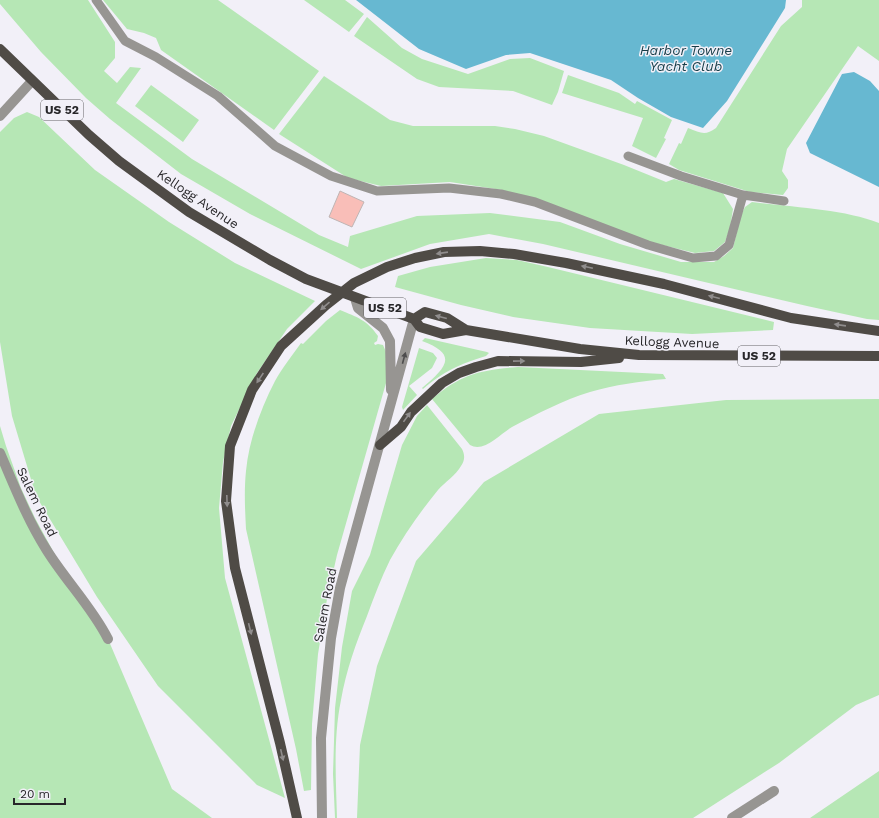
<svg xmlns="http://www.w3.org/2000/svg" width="879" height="818" font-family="'Work Sans',sans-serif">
<rect width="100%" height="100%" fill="#f2f0f8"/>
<path fill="#b6e7b5" d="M 0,0 L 88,0 L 115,42 L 115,58 L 104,71 L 117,83 L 130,67 L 141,68 L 116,103 L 192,159 L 319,235 L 348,247 L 350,236 L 417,216 L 490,213 L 560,222 L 620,244 L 681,262 L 714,262 L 724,256 L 733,248 L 741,215 L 745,207 L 752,202 C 791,207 844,209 879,223 L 879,320 L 867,319 L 807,306 L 543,244 L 489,234 L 430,244 L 361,269 L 250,214 L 181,174 L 110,119 L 86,98 L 41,52 L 0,4 Z
M 103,0 L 218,0 L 319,71 L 274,130 L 161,50 L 156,38 L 144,33 L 127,29 Z
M 304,0 L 345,0 L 364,14 L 349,32 Z
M 802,0 L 879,0 L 879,61 L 858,46 L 787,149 L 782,171 L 788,180 L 788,188 L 783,195 L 750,192 L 679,170 L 669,164 L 679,143 L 681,144 L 688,128 C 701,133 705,136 716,128 L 781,26 L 802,7 Z
M 367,17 L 402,48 L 422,59 L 468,74 L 510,59 L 530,58 L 564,71 L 558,92 L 552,105 L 513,91 L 439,87 L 417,79 L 354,36 Z
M 568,75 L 619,93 L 635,104 L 637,101 L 672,120 L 664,138 L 666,139 L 656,158 L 632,146 L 643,118 L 562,93 Z
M 324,76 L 390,120 L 413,126 L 495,126 L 515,129 L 544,136 L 624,165 L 666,182 L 674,179 L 723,193 L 733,209 L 730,228 L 725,242 L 714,251 L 695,253 L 654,243 L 502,190 L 450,182 L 381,186 L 348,178 L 279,134 Z
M 151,85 L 199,120 L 183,142 L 135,106 Z
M 27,112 L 39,117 L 95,170 L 169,222 L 235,263 L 315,301 L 287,329 L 257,373 L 231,426 L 223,462 L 219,508 L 225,578 L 285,798 L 257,785 L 158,686 L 97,597 L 36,496 L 12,416 L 0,342 L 0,132 L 14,118 Z
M 486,258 L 517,260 L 548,267 L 774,322 L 773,330 L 692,334 L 590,328 L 513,317 L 461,305 L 395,287 L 398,276 L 430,267 Z
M 340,310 C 357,317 367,320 378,336 L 377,341 L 374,343 L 375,345 L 378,344 L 383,345 L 386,352 L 388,376 L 337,555 L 327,599 L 318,654 L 312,724 L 311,790 L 304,791 L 296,749 L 246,529 C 245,510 244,490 246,471 C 249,440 261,408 275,381 C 282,368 292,356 301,343 L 303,344 L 326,321 Z
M 425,338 L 487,352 L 489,353 L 486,356 C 460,364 444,371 423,389 L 422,388 C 445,368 460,355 422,341 Z
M 419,348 L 433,353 L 437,358 L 432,368 L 409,386 L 417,395 L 403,410 L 402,407 Z
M 518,367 L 663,374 L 666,379 C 640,381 615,385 590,392 C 563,400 537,414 512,427 C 500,434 484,453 470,445 L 432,399 C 461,374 480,370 518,367 Z
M 879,399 L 879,695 L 856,705 L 779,763 L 693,818 L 357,818 L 360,745 L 377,666 L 416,561 L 484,482 L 599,414 L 726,400 Z
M 427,405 L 462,449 C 465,455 465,460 461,466 C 456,475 445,482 438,490 C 420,512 404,535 390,560 C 381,578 374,597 367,616 C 356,643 346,671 341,700 C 333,739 336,779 337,818 L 335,818 L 333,774 L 335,708 L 342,647 L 352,591 L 370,555 L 402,445 L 417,416 Z
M 0,426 L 6,446 L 21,488 L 35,518 L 65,573 L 108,639 L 172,789 L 212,818 L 0,818 Z
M 879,771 L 879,818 L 810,818 Z"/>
<path fill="#67b8d1" d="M 356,0 L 786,0 L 785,8 L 727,101 L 703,128 L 671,117 L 638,98 L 611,80 L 530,53 L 506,55 L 466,69 L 419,49 Z
M 854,72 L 870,81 L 879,91 L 879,187 L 810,153 L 806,143 L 842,74 Z"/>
<path fill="#f9beb8" stroke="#bfb5b4" d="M 340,191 L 364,202 L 352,227 L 329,217 Z"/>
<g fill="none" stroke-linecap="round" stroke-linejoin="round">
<path stroke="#979592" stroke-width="9" d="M 96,0 L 125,41 L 156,57 L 218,96 L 275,146 L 331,176 L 377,191 L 449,188 L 501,194 L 535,202 L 648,245 L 693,258 L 716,256 L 729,245 L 743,195
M 628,156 L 681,176 L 743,195 L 784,201"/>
<path stroke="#979592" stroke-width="10" d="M 0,116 L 32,81
M 0,453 C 14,485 27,519 46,549 C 65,580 92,607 108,639
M 732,818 L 774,791"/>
<path stroke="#979592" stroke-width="10" d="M 355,298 L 358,308 L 383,328 L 390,341 L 391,390
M 322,818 L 321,738 L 331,638 L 340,588 L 414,319"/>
<path stroke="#4f4b46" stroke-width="10" d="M 0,49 L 89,135 L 119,161 L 189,212 L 270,260 L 306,279 L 414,319 L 420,327 L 443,334 L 466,330 L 580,349 L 639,355 L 879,356
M 414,319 L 425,312 L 447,318 L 466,330
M 380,445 L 401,427 L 411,412 L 442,383 L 459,373 L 476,367 L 498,361 L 581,362 L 619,358
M 297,818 L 280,743 L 235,568 L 226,501 L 230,446 L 252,390 L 281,346 L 326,305 L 354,283 L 387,267 L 415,258 L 444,252 L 480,251 L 514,254 L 566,263 L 664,284 L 791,318 L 879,331"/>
</g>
<defs><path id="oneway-solid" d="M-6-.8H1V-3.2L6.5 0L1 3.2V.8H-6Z"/></defs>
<g fill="#908d8d">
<use href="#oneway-solid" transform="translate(442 253) rotate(172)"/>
<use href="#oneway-solid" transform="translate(587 267) rotate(-168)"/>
<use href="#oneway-solid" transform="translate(714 297) rotate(-166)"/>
<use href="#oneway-solid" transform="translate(325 306) rotate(139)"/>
<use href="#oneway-solid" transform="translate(441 317) rotate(-165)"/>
<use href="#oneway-solid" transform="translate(840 325) rotate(-172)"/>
<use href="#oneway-solid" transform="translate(519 361) rotate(-1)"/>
<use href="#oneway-solid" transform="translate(260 378) rotate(124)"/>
<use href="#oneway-solid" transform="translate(407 417) rotate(-54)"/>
<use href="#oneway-solid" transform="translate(227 501) rotate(88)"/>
<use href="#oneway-solid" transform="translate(250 629) rotate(76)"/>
<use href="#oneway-solid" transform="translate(282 755) rotate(77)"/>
</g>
<use fill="#4e4d4e" href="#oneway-solid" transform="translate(404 358) rotate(-75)"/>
<g text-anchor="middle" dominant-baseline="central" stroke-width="3" stroke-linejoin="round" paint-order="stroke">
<g fill="#f2f0f8" stroke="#646367" stroke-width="1">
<rect x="41" y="100" width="42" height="20" rx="3"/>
<rect x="364" y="298" width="42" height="20" rx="3"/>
<rect x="738" y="346" width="42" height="20" rx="3"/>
</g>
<g font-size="12" font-weight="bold" fill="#272629">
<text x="62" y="110">US 52</text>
<text x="385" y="308">US 52</text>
<text x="759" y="356">US 52</text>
</g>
<g font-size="13" fill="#272629" stroke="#f2f0f8">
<text transform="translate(198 199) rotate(34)">Kellogg Avenue</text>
<text transform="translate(672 342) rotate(2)">Kellogg Avenue</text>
<text transform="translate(37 502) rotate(64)">Salem Road</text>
<text transform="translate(325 605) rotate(-79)">Salem Road</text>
</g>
<g font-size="14" font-style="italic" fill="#173d48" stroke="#f2f0f8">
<text x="686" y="50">Harbor Towne<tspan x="686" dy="16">Yacht Club</tspan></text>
</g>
</g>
<path d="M14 798v6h51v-6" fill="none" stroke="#272629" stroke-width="2"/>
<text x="20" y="798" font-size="12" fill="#272629" stroke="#f2f0f8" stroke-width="3" paint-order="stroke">20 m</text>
</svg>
